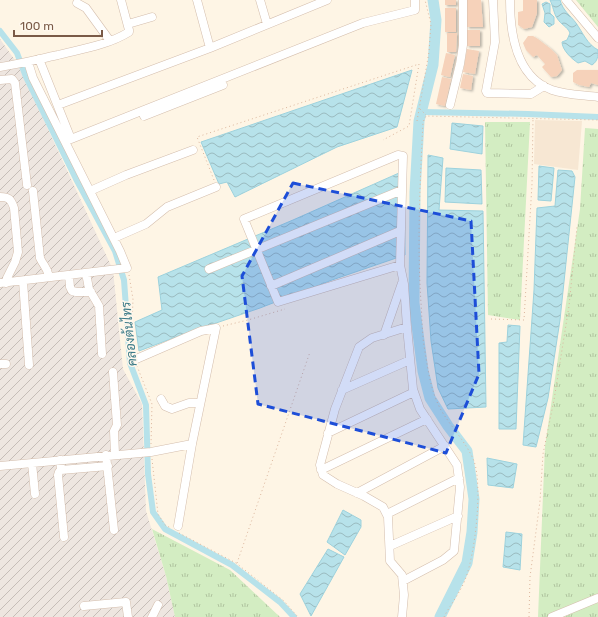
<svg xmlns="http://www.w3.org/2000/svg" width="598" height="617" font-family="Rubik,Sarabun,sans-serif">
<defs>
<pattern id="industrial-furrows" width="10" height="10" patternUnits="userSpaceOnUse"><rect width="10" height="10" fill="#eee6e0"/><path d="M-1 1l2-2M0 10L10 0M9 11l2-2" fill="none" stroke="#c6bdb7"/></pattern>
<pattern id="grass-tufts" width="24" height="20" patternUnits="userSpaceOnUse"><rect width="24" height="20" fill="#d3edc2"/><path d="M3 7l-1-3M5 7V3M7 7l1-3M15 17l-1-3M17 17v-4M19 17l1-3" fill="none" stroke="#b0c39f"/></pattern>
<pattern id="water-waves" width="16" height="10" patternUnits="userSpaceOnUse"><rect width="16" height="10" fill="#b7e2ea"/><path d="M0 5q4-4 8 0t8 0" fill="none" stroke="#9ababf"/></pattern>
<filter id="shadow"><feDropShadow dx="2" dy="1.5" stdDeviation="1" flood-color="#0004"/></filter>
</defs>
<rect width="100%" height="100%" fill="#fef5e5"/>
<path fill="#f7e7d3" d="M 535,120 L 582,121 L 578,170 L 534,164 Z"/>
<path fill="url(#industrial-furrows)" d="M 0,39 L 19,66 L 113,270 L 123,369 L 142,404 L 146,511 L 166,576 L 175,617 L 0,617 Z"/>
<path fill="url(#grass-tufts)" d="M 576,0 L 598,0 L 598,27 Z
M 485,122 L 530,122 L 520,320 L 488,315 Z
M 585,128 L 598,129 L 598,617 L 538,617 L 545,446 L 580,209 Z
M 152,529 L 230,570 L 280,617 L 175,617 L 166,576 Z"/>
<path fill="url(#water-waves)" stroke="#9dd2dd" d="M 550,0 L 560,0 C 563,11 570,15 576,23 C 583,33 587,44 598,50 C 598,56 598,61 592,65 L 585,61 L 578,63 C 572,59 562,50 562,42 L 567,40 L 570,33 C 567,26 561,25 557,18 C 554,14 553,6 550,0 Z
M 546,2 L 550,4 L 550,13 L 554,17 L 554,24 L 549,27 L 544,22 L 545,13 L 542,4 Z
M 412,70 L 397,127 L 337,147 L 235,197 L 227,182 L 219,184 L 201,142 Z
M 452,123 L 483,126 L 482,154 L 450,149 Z
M 428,155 L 443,158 L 439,210 L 483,211 L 486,407 L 448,409 L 438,388 L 431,341 L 427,283 Z
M 539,166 L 554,168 L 551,201 L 538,200 Z
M 446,168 L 481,170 L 482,204 L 445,202 Z
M 558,170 L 572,171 L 575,177 L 560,320 L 548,398 L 536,447 L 523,445 L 534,290 L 537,208 L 555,206 Z
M 399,173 L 404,176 L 405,255 L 332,280 L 260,308 L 181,335 L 139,351 L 135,322 L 162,310 L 158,277 L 293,220 Z
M 508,325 L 520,326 L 516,429 L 499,429 L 499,343 L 507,342 Z
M 487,458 L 517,464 L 513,488 L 488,485 Z
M 343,510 L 361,520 L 361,527 L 345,555 L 327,542 Z
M 506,532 L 522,534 L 520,570 L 503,567 Z
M 328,549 L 344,557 L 311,616 L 300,594 Z"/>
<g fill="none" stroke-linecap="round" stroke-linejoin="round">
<path stroke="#b7e2ea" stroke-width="6" d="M 0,31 L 17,53 L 26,77 L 76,179 L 115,251 L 124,280 L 130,363 L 146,405 L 148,474 L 153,512 L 165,529 L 232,565 L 280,602 L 294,617
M 422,112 L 528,114 L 598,117"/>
<path stroke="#b7e2ea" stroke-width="11" d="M 433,0 L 436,20 L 433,65 L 419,121 L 415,192 L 414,303 L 423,371 L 430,398 L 448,426 L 467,451 L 474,499 L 472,532 L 467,563 L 440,617"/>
</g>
<path fill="#f6d2ba" filter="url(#shadow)" d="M 445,0 L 456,0 L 456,5 L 445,5 Z
M 466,0 L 481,0 L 483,27 L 467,27 Z
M 523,0 L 537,0 L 537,13 L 532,27 L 524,29 L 518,25 L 518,12 L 523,11 Z
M 445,8 L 456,8 L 456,32 L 445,32 Z
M 467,30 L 480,30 L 480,46 L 467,46 Z
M 447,33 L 457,33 L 456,52 L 447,52 Z
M 528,36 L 533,36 L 538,39 L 551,49 L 557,55 L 562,70 L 557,76 L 551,77 L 542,67 L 545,64 L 537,55 L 533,57 L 526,50 L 523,43 Z
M 467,49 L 479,51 L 475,74 L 463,72 Z
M 446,53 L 455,55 L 450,77 L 441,75 Z
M 577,70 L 598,70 L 598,85 L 591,83 L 589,87 L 579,85 L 573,82 L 573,73 Z
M 463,74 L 473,76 L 471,90 L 460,88 Z
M 442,77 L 451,79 L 445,106 L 436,104 Z"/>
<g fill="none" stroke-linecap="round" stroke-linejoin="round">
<defs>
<path id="minor" d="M 260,0 L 267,24
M 493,0 L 495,42 L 486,91 L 487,93 L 531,94 L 544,86
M 510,0 C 510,33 516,77 552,90 C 566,95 583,95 598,97
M 566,0 L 598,38
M 77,3 L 86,8 L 110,41
M 128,24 L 152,17
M 210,48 L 327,0
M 39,59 L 71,139 L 363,23 L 415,10 L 415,0
M 0,67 C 20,64 39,59 58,55 C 82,49 108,45 129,32 L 129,30 L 121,0
M 0,80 L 12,79 L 15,83 L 27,185
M 58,105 L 210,48 L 197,0
M 450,105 L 460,64 L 463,45 L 463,0
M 144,116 L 223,85
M 33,191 L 40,258 C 44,267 47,266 49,277
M 90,191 L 126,175 L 193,150
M 0,197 C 9,197 11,199 14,208 L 18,252 L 15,262 L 7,278 L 6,283
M 114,238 L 146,224 L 167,207 L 216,187
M 400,265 L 278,302 L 244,219 L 398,155 L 403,156 L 400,265 L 404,284 L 407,327 L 372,338 L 359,347 L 335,409 L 320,465 L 323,475 L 337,484 L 364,496 L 383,507 L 388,517 L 390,561 L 402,575 L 404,595 L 402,617
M 209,269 L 402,190
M 86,273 L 89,289 L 99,306 L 102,354
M 69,275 L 70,287 L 72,291 L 76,292 L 91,292
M 23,281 L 29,365
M 0,283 L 127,268 L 120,251 L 33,78 L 28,62
M 271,286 L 400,231
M 384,335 L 402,283
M 134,360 L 201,331 L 216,328 L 192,444 L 178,526
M 0,364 L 6,364
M 113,372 L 117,425 L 114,431 L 115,454
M 342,390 L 410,360
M 161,399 L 165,406 L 172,409 L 189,403 L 200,403
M 328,433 L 414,392
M 106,455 L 114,530
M 60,460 L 61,470 L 59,472 L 58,475 L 64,537
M 32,463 L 35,494
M 0,466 L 151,452 L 192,444
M 61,470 L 108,466
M 321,470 L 427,419
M 357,493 L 445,446
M 387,514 L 459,478
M 390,546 L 458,516
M 403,581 L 443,560 L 454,551 L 460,487 L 457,465 L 420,409 L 413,389 L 407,327
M 84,606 L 126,602 L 128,617
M 152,617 L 158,605
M 552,617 L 598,598"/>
</defs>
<use href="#minor" stroke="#d4bead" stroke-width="9"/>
<path stroke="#dcb69d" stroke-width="1" stroke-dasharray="1 3" stroke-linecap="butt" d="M 420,109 L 426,115
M 417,121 L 429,52 L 431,24 L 425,0
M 214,180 L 197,137 L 419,64 L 409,126 L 383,140
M 129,275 L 133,299 L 132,326 L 134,351
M 491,319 L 524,320 L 532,184 L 533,118
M 223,326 L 248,320 L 285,309
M 137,366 L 152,404 L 151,444
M 152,459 L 158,514 L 165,525 L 171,528
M 179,533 L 236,563 L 284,601 L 298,617
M 237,563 L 310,352
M 444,617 C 450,605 460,593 465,580 C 475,555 483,487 474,461 C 466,442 451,427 441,410 C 430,390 428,368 424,346 C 422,332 422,317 421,303 C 417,243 420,182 423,122 L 426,116 L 598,120
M 529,617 L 530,577 L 540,501 L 543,454 L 554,400 L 569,306 L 577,227"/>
<use href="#minor" stroke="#fff" stroke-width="8"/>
</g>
<path fill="#1d4ed8" fill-opacity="0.2" stroke="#1d4ed8" stroke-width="3" stroke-dasharray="8 5" stroke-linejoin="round" d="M 293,183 L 471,221 L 479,374 L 446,453 L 258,404 L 242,276 Z"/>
<g text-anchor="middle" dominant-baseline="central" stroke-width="3" stroke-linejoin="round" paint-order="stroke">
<g font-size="13" font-style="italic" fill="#3c7b88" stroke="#fff8ed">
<text transform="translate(129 334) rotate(-96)">คลองต้นไทร</text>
</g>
</g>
<path d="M14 30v6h88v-6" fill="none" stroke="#7a5a47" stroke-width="2"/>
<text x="20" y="30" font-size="12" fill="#7a5a47" stroke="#fff8ed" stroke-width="3" paint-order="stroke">100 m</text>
</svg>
